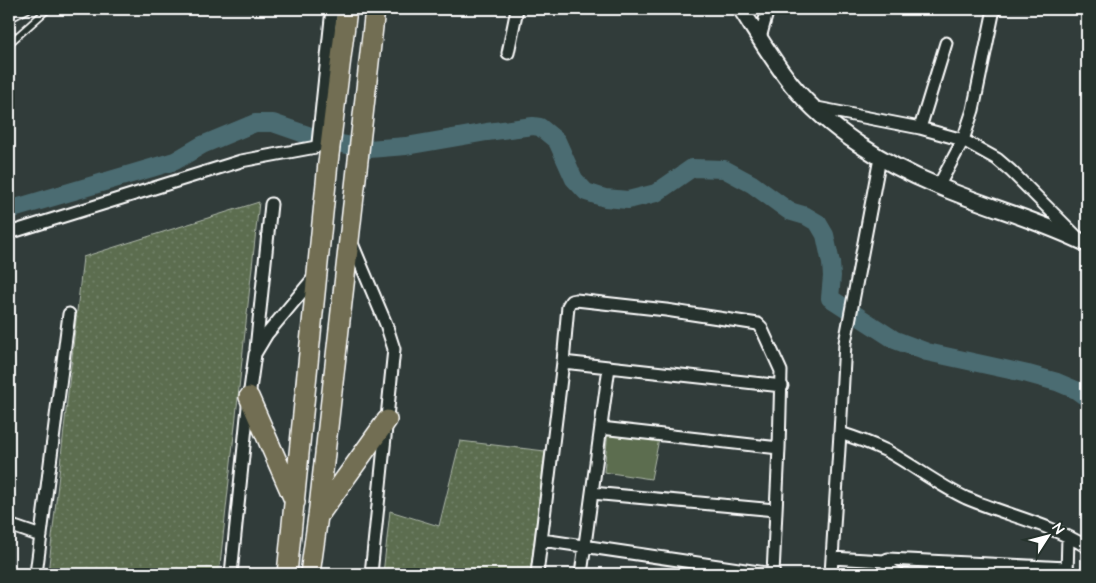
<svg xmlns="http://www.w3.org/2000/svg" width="1096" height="583" font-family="'Architects Daughter',sans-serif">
<defs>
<pattern id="grass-dots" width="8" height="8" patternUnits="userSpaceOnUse" patternTransform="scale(1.25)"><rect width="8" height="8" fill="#5b6d50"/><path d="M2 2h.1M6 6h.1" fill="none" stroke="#74836a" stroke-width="1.8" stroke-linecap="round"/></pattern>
</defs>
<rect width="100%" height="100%" fill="#313c3a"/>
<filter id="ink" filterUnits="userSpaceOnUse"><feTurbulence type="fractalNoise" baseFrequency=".02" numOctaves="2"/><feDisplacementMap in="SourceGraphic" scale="10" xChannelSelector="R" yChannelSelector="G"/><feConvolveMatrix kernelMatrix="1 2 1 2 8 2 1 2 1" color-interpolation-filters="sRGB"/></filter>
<g filter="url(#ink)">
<path fill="url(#grass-dots)" stroke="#adb6a8" d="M 259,202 L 219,574 L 48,574 L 83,257 Z
M 460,441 L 545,451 L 530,574 L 383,574 L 390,511 L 439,526 Z"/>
<path fill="#5b6d50" stroke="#adb6a8" d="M 608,431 L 659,439 L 651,479 L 604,472 Z"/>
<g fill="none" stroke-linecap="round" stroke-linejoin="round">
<path stroke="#4c6c72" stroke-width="18" d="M 9,210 L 175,161 L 202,145 L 255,123 L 273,123 L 325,141 L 369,149 L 406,146 L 487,132 L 533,126 L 540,127 L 557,141 L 574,179 L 586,192 L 605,198 L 628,200 L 656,193 L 692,168 L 724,169 L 752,184 L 789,211 L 806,216 L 818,223 L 825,235 L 831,263 L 832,276 L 830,298 L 895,340 L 927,352 L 1028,374 L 1057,382 L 1076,390 L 1087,398"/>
<defs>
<path id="service" d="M 9,19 L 28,9
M 12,41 L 48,9"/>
<path id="minor" d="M 760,38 L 768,9
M 508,53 L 517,9
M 812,107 L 920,128 L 963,140 L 997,159 L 1011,171 L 1078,238
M 920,128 L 946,43
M 880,158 L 845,343 L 840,433 C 856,438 872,444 887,451 C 914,466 938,485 966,498 C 1006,515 1050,524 1087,547
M 938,187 L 963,140 L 973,110 L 994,9
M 9,233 L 241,161 L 316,147 L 318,143 L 332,9
M 351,241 L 386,324 L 394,349 L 371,574
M 256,349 L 271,204
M 563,362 L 782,386
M 601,428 L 779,448 L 773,574
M 592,493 L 775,510
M 9,525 L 41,536
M 542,540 L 773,574
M 832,558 L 884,561
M 36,574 L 69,314
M 231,574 L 249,397 L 255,354 L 267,334 L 316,275
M 537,574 L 563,362 L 568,306 L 571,301 L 576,300 L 666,310 L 758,324 L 761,327 L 781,371 L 779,448
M 581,574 L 609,367
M 831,574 L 840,433
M 898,574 L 888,567 L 884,561 L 888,559 L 1067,568
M 1067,574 L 1068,537"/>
<path id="tertiary" d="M 741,9 C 757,34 773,61 792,85 C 829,130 884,164 938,186 C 987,207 1039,220 1087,244"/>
<path id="primary" d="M 249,397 L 295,502
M 319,515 L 387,420
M 287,574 L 328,163 L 347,9
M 310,574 L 318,516 L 375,9"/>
</defs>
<use href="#service" stroke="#fff" stroke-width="9"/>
<use href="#minor" stroke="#fff" stroke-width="15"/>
<use href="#tertiary" stroke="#fff" stroke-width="19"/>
<use href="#primary" stroke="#fff" stroke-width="22"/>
<use href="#service" stroke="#26332d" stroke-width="5.5"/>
<use href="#minor" stroke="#26332d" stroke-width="11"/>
<use href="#tertiary" stroke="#26332d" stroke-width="15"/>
<use href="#primary" stroke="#726e52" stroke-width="19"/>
</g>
</g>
<rect width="1096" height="583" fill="none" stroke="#26332d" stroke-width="30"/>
<rect x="15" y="15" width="1066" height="553" fill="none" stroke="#fff" stroke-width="2" filter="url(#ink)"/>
<g transform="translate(1048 536) rotate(54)" stroke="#26332d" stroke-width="4" paint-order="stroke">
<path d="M0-4L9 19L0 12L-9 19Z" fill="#ffffff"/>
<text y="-8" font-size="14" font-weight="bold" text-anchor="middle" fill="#ffffff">N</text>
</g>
</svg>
